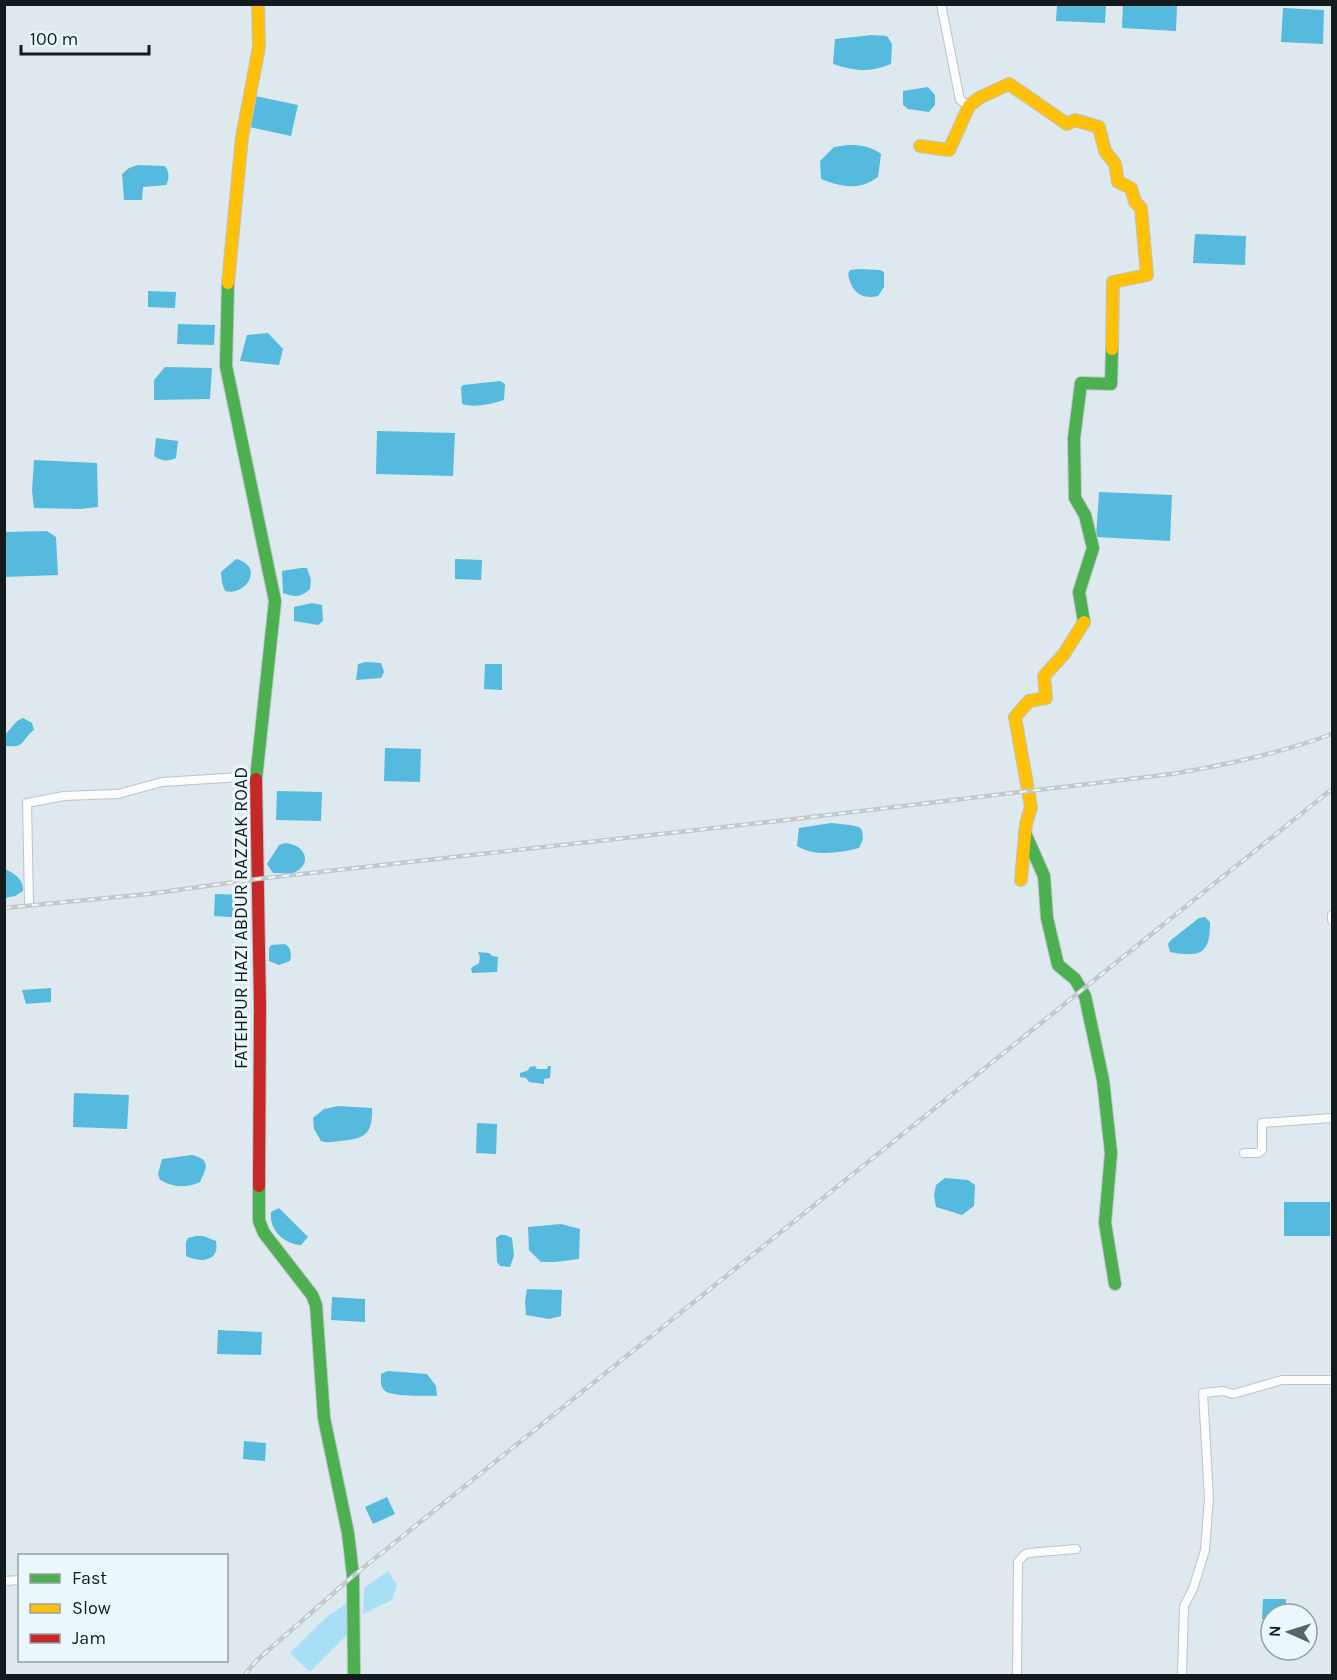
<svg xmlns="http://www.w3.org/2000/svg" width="1337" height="1680" font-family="Karla,sans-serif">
<rect width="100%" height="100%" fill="#dde9ef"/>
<path fill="#a8dff7" d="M 388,1571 L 397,1585 L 392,1600 L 363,1614 L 364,1588 Z
M 349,1602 L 348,1634 L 310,1672 L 290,1653 L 329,1615 Z"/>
<path fill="#55badd" d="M 1057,5 L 1106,5 L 1105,23 L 1056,21 Z
M 1123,5 L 1177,5 L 1176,31 L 1122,28 Z
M 1283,8 L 1324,10 L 1323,44 L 1281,42 Z
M 872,35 L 887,36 L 892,44 L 891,64 C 868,73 855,71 833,64 L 835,39 Z
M 928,87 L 935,95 L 935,105 L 929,112 L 908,109 L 903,105 L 903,91 Z
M 255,96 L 298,105 L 291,136 L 249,127 Z
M 848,145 C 860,145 871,146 881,154 L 878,177 C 859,191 842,187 821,179 L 820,161 L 834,147 Z
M 138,165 L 165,166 C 169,172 170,178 166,185 L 143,187 L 142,200 L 124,200 L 122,174 L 129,168 Z
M 1195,234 L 1246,236 L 1245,265 L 1193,263 Z
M 859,269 L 880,270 L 884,272 L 884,287 L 878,296 C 860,300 851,291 848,274 L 850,270 Z
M 148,291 L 176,292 L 175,308 L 148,307 Z
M 178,324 L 215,325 L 214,345 L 177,344 Z
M 268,333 L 283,349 L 279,365 L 240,361 L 247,335 Z
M 165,367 L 212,368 L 210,399 L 154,400 L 154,380 Z
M 500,381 L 505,384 L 504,400 C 492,404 474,408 462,404 L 461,387 L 463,385 Z
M 377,431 L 455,433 L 453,476 L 376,474 Z
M 156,438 L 178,441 L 176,458 C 168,462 161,461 154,456 Z
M 34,460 L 97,463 L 98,507 L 80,509 L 34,508 L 32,491 Z
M 1099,492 L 1172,495 L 1170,541 L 1096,537 Z
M 47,531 L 56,537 L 58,575 L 5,577 L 5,532 Z
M 236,559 C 265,566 246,597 225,591 L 222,583 L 221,572 Z
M 455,559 L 482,560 L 481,580 L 455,579 Z
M 301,568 L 307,568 L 311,580 L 310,589 C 300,598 295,597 283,593 L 282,571 Z
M 312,603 L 322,605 L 323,621 L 318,625 L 294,621 L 294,607 Z
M 366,662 L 381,663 L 384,672 L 381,678 L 356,680 L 358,664 Z
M 485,664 L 502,664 L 502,690 L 484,689 Z
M 23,718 L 32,723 L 34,730 C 21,739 27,748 6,746 L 5,735 L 17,721 Z
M 385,748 L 421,749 L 420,782 L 384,781 Z
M 277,791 L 322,792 L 321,821 L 276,820 Z
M 831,823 L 850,825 L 859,827 L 862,830 L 863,839 L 859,848 C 839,853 815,857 797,846 L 799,828 Z
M 285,843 C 308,845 312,866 293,873 C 288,874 279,873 273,873 L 267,864 L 279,845 Z
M 4,869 C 15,873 24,880 23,891 L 15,896 L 5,898 Z
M 215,894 L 246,895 L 245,918 L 214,916 Z
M 1205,917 L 1210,922 C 1210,953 1202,958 1170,952 L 1168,944 L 1171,940 L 1199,918 Z
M 285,944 C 291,948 292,954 290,961 L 279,965 L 269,961 L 269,949 L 271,945 Z
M 478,952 L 489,953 L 492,956 L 498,957 L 497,972 L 472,973 L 471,968 L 479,963 L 480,957 Z
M 51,988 L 51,1002 L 26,1004 L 22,990 Z
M 535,1066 L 537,1069 L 547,1069 L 548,1066 L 551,1066 L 550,1078 L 544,1079 L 544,1084 L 529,1082 L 526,1078 L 520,1077 L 520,1073 L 527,1071 L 530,1067 Z
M 74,1093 L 129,1095 L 127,1129 L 73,1127 Z
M 338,1106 L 372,1108 C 373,1134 365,1139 340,1141 C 333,1142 327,1143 321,1141 L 314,1129 L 313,1118 L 324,1109 Z
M 477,1123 L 497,1124 L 496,1154 L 476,1153 Z
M 192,1155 C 211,1160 207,1167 200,1182 C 185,1189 174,1187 160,1180 L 158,1174 L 162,1159 Z
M 945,1178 L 968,1180 L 975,1185 L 974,1206 L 962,1215 L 936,1207 L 934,1195 L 936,1185 Z
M 1284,1202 L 1330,1202 L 1330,1236 L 1284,1236 Z
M 279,1208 L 308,1237 L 301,1245 C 284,1244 269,1230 271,1212 Z
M 561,1224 L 580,1229 L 579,1259 L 555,1262 L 541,1262 L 529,1250 L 528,1227 Z
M 500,1235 L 505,1235 L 512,1238 L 514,1255 L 510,1267 L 500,1266 L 497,1262 L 496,1238 Z
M 196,1236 L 203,1236 L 216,1241 C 220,1262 201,1263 186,1256 L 186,1242 L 188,1238 Z
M 527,1289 L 562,1290 L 561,1316 L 549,1319 L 526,1315 L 525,1302 Z
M 332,1297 L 365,1299 L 365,1322 L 331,1320 Z
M 218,1330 L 262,1332 L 261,1355 L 217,1354 Z
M 388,1371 L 427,1374 L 436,1386 L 437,1396 C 426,1395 389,1398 383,1389 C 380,1385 381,1378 381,1374 Z
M 244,1441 L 266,1443 L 265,1461 L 243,1459 Z
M 387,1497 L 395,1514 L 373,1524 L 365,1507 Z
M 1263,1599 L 1286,1599 L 1286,1614 L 1271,1614 L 1271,1619 L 1262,1619 Z"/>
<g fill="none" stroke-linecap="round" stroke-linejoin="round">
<defs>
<path id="street" d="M 941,4 L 960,100 L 969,106
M 29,902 L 27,803 L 64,796 L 118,794 L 162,782 L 256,776
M 1332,915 L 1332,920
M 1244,1153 L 1258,1153 L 1262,1150 L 1262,1123 L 1332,1118
M 4,1581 L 20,1580
M 1017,1676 L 1018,1562 L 1024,1555 L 1028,1553 L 1076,1549
M 1182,1676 L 1184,1606 L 1193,1589 L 1205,1550 L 1209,1498 L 1203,1393 L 1223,1391 L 1233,1394 L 1282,1380 L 1332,1380"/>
<path id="fast" d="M 228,283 L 226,366 L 275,601 L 256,779
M 1084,622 L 1079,592 L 1093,548 L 1085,515 L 1075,498 L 1074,438 L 1081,383 L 1111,384 L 1112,349
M 1025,833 L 1044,876 L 1047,918 L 1058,965 L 1075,979 L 1085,996 L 1103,1080 L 1111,1153 L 1105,1223 L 1115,1284
M 259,1186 L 259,1221 L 264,1233 L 312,1295 L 316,1305 L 324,1418 L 348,1533 L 353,1576 L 354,1676"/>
<path id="slow" d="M 920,146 L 949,150 L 969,106 L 979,98 L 1009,84 L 1067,124 L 1075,120 L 1099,127 L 1105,151 L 1115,164 L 1118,182 L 1131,188 L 1135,202 L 1141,208 L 1147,275 L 1113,282 L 1112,349
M 228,283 L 242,137 L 259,47 L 258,4
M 1021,880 L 1026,824 L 1031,807 L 1015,717 L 1029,701 L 1046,698 L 1044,676 L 1064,654 L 1084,622"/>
<path id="jam" d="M 256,779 L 260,1006 L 259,1186"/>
</defs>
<use href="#street" stroke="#bbc4c9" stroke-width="10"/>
<use href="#fast" stroke="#bbc4c9" stroke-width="14"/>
<use href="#slow" stroke="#bbc4c9" stroke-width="14"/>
<use href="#jam" stroke="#bbc4c9" stroke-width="14"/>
<use href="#street" stroke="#fafcfd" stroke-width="8"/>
<use href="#fast" stroke="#4caf50" stroke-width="12"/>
<use href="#slow" stroke="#ffc107" stroke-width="12"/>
<use href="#jam" stroke="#c62828" stroke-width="12"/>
<defs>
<path id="rail" d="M 4,908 L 148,894 L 257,879 L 786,820 L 1172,774 C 1226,765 1281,753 1332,734
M 244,1676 L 256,1661 L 353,1576 L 1332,789"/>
</defs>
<use href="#rail" stroke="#c5c8ca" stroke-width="4.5"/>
<use href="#rail" stroke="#eaf8fe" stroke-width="2" stroke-dasharray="7" stroke-linecap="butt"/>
</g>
<g text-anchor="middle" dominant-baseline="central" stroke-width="6" stroke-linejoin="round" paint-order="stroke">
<g font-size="18" fill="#131b1f" stroke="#eaf8fe">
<text transform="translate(241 918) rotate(-90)">FATEHPUR HAZI ABDUR RAZZAK ROAD</text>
</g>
</g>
<rect width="1337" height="1680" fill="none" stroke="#131b1f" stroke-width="12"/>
<rect x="18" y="1554" width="210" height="108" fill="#eaf8fe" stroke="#94a0a5" stroke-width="1.5"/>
<rect x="30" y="1574" width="30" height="9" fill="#4caf50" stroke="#94a0a5" stroke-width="1.5"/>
<text x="72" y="1584" font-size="18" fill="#131b1f">Fast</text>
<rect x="30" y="1604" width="30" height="9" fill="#ffc107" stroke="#94a0a5" stroke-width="1.5"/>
<text x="72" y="1614" font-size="18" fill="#131b1f">Slow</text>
<rect x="30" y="1634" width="30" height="9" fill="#c62828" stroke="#94a0a5" stroke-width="1.5"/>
<text x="72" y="1644" font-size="18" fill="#131b1f">Jam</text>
<g transform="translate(1289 1632) rotate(273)"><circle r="28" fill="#eaf8fe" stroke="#94a0a5" stroke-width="1.5"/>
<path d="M0-4.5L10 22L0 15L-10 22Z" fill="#5a6368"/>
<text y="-9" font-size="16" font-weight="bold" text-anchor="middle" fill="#131b1f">N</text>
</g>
<path d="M21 45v9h128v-9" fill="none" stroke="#131b1f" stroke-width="3"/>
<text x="30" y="45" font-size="18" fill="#131b1f" stroke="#eaf8fe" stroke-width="4.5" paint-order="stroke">100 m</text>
</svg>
